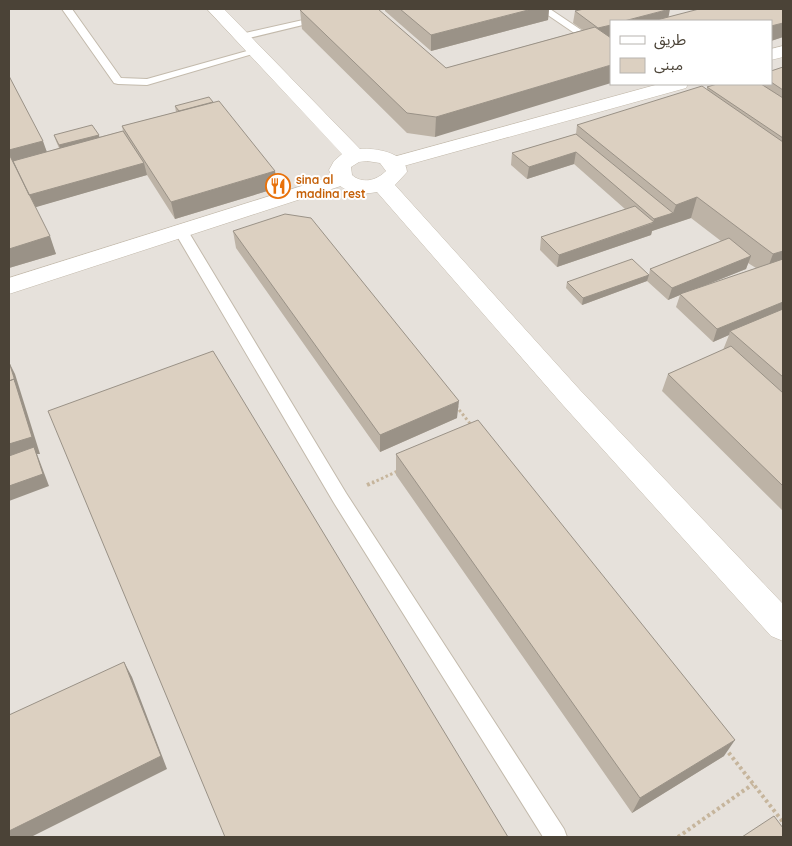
<svg xmlns="http://www.w3.org/2000/svg" width="792" height="846" font-family="Quicksand,'Noto Sans Arabic',sans-serif">
<rect width="100%" height="100%" fill="#f6f2ea"/>
<path fill="#e6e1db" fill-rule="evenodd" d="M 9,9 L 783,9 L 783,837 L 9,837 ZM 611,21 L 771,21 L 771,84 L 611,84 Z"/>
<g fill="none" stroke-linecap="round" stroke-linejoin="round">
<defs>
<path id="service" d="M 62,9 L 72,9 L 121,78 L 147,79 L 254,49 L 259,52 L 147,85 L 118,84 L 114,83 Z
M 352,9 L 369,9 L 241,40 L 236,37 L 241,34 Z
M 539,9 L 550,9 L 611,50 L 611,58 Z
M 181,227 L 188,231 L 346,493 L 564,829 L 567,837 L 543,837 L 334,503 L 174,231 Z"/>
<path id="minor" d="M 783,46 L 783,57 L 771,60 L 771,49 Z
M 659,84 L 688,84 L 686,88 L 400,167 L 393,169 L 386,167 L 383,163 L 386,159 Z
M 343,173 L 350,175 L 354,179 L 350,183 L 9,294 L 9,278 Z"/>
<path id="tertiary" d="M 207,9 L 224,9 L 360,149 C 375,148 406,152 407,172 L 395,185 L 580,390 L 783,604 L 783,641 L 771,636 L 562,404 L 377,192 C 356,196 337,191 329,170 L 334,161 L 342,154 ZM 367,161 L 380,163 L 386,171 C 376,181 362,184 352,175 L 351,167 L 359,162 Z"/>
</defs>
<use href="#service" stroke="#c3baac" stroke-width="2"/>
<use href="#minor" stroke="#c3baac" stroke-width="1"/>
<use href="#tertiary" stroke="#c3baac" stroke-width="1"/>
<path stroke="#c6b59c" stroke-width="3" stroke-dasharray="2.5 2.5" stroke-linecap="butt" d="M 456,406 L 472,426
M 372,483 L 400,470"/>
<path stroke="#c6b59c" stroke-width="4" stroke-dasharray="3 3" stroke-linecap="butt" d="M 367,485 L 374,482
M 725,748 L 783,822
M 678,837 L 753,784"/>
<use href="#service" fill="#fff" fill-rule="evenodd"/>
<use href="#minor" fill="#fff" fill-rule="evenodd"/>
<use href="#tertiary" fill="#fff" fill-rule="evenodd"/>
</g>
<path fill="#bdb3a6" fill-rule="evenodd" d="M 385,9 L 549,9 L 548,20 L 431,51 L 385,11 Z
M 783,9 L 783,37 L 771,41 L 611,21 L 611,36 L 435,137 L 407,133 L 302,29 L 300,10 L 446,68 L 583,30 L 573,23 L 575,11 L 668,17 Z
M 783,67 L 783,511 L 662,391 L 668,374 L 723,350 L 729,335 L 713,342 L 676,307 L 680,295 L 668,300 L 647,281 L 582,305 L 566,288 L 567,282 L 649,275 L 650,269 L 721,241 L 691,218 L 652,231 L 651,235 L 557,267 L 540,250 L 541,237 L 625,209 L 574,164 L 527,179 L 511,165 L 512,153 L 576,134 L 577,125 L 707,89 L 707,87 L 717,84 L 771,84 L 771,71 ZM 748,263 L 756,268 L 696,289 L 746,269 Z
M 9,76 L 47,152 L 59,148 L 56,141 L 54,135 L 99,135 L 99,137 L 123,131 L 122,126 L 176,112 L 175,106 L 275,171 L 277,188 L 175,219 L 147,175 L 35,207 L 56,254 L 9,268 Z
M 233,231 L 457,418 L 380,452 L 236,248 Z
M 396,454 L 724,756 L 632,813 L 396,475 Z"/>
<path fill="#9a9287" d="M 532,9 L 549,9 L 548,20 L 431,51 L 431,35 Z
M 670,9 L 668,20 L 664,21 L 624,21 Z
M 783,23 L 783,37 L 771,41 L 771,26 Z
M 611,25 L 611,36 L 596,40 L 598,28 Z
M 611,65 L 611,83 L 435,137 L 436,117 Z
M 99,135 L 100,141 L 61,152 L 59,145 Z
M 43,141 L 50,161 L 9,172 L 9,150 Z
M 576,152 L 574,164 L 527,179 L 529,167 Z
M 144,163 L 147,175 L 33,208 L 29,195 Z
M 275,171 L 277,188 L 175,219 L 171,202 Z
M 697,197 L 691,218 L 652,231 L 651,235 L 557,267 L 559,255 L 653,223 L 654,219 L 673,213 L 676,205 Z
M 50,236 L 56,254 L 9,268 L 9,249 Z
M 783,251 L 783,269 L 765,275 L 773,254 Z
M 751,256 L 746,269 L 681,295 L 680,294 L 680,295 L 668,300 L 672,288 Z
M 649,275 L 647,281 L 582,305 L 583,298 Z
M 783,302 L 783,313 L 730,331 L 729,335 L 713,342 L 717,329 Z
M 9,362 L 15,374 L 40,454 L 37,454 L 49,486 L 9,501 Z
M 459,401 L 457,418 L 380,452 L 380,435 Z
M 124,662 L 132,677 L 167,769 L 31,837 L 9,837 L 9,831 Z
M 735,740 L 724,756 L 632,813 L 640,798 Z"/>
<path fill="#dcd0c1" stroke="#9a9287" d="M 304,9 L 378,9 L 446,68 L 595,27 L 611,38 L 611,65 L 436,117 L 407,113 L 300,10 Z
M 400,9 L 532,9 L 431,35 Z
M 584,9 L 670,9 L 624,21 L 611,21 L 611,25 L 598,28 L 575,11 Z
M 699,9 L 783,9 L 783,23 L 771,26 L 771,21 L 653,21 Z
M 783,67 L 783,90 L 771,82 L 771,71 Z
M 9,76 L 43,141 L 9,150 Z
M 717,84 L 761,84 L 783,98 L 783,138 L 707,87 Z
M 702,86 L 783,142 L 783,251 L 773,254 L 697,197 L 676,205 L 577,125 Z
M 209,97 L 213,102 L 179,111 L 175,106 Z
M 219,101 L 275,171 L 171,202 L 122,126 Z
M 92,125 L 99,135 L 59,145 L 54,135 Z
M 123,131 L 144,163 L 29,195 L 13,161 Z
M 576,134 L 673,213 L 654,219 L 576,152 L 529,167 L 512,153 Z
M 10,156 L 50,236 L 9,249 L 9,157 Z
M 635,206 L 654,222 L 559,255 L 541,237 Z
M 285,214 L 311,218 L 459,401 L 380,435 L 233,231 Z
M 729,238 L 751,256 L 672,288 L 650,269 Z
M 632,259 L 649,275 L 583,298 L 567,282 Z
M 783,259 L 783,302 L 717,329 L 680,294 Z
M 783,309 L 783,377 L 730,331 Z
M 731,346 L 783,393 L 783,486 L 668,374 Z
M 213,351 L 508,837 L 225,837 L 48,411 Z
M 9,362 L 16,384 L 14,379 L 9,381 Z
M 14,379 L 32,437 L 9,444 L 9,381 Z
M 478,420 L 735,740 L 640,798 L 396,454 Z
M 34,447 L 43,474 L 9,486 L 9,456 Z
M 124,662 L 161,756 L 9,831 L 9,715 Z
M 774,816 L 783,828 L 783,837 L 742,837 Z"/>
<defs>
<symbol id="restaurant-ring" viewBox="-11 -11 22 22"><circle r="9.5" fill="#fff" stroke="#e8710a" stroke-width="1.5"/><path d="M-5-6h1v4h1v-4h1v4h1v-4h1v5L-1.5 .5V6h-2V.5L-5-1ZM5-6V6H3V1.5H1.5Q1.5-4 5-6Z" fill="#e8710a"/></symbol>
</defs>
<g fill-rule="evenodd">
<use href="#restaurant-ring" x="264" y="172" width="28" height="28"/>
</g>
<g text-anchor="middle" dominant-baseline="central" stroke-width="4" stroke-linejoin="round" paint-order="stroke">
<g font-size="12" font-weight="bold" fill="#c56008" stroke="#fff" text-anchor="start">
<text x="296" y="179">sina al<tspan x="296" dy="14">madina rest</tspan></text>
</g>
</g>
<rect width="792" height="846" fill="none" stroke="#4b4337" stroke-width="20"/>
<rect x="610" y="20" width="162" height="65" fill="#ffffff" stroke="#b7b4af"/>
<rect x="620" y="36" width="25" height="8" fill="#ffffff" stroke="#b7b4af"/>
<text x="654" y="45" font-size="15" fill="#4b4337">طريق</text>
<rect x="620" y="58" width="25" height="15" fill="#dcd0c1" stroke="#b7b4af"/>
<text x="654" y="70" font-size="15" fill="#4b4337">مبنى</text>
</svg>
